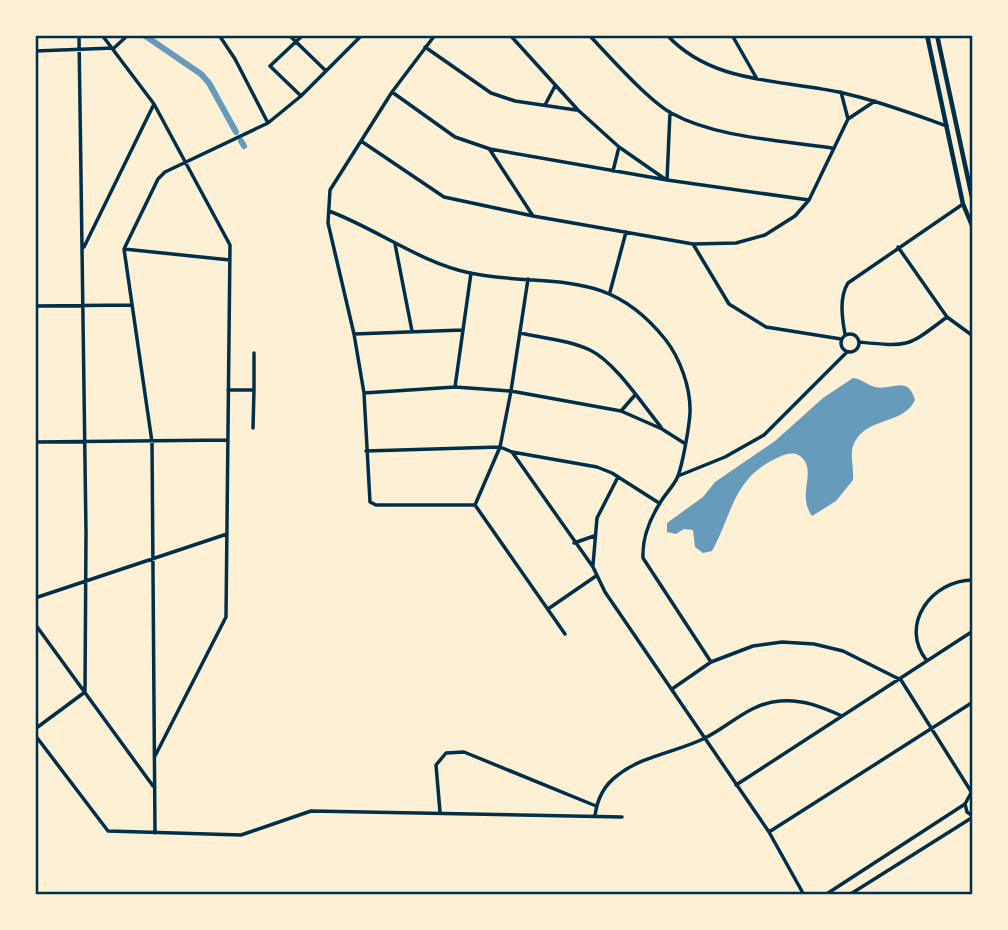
<svg xmlns="http://www.w3.org/2000/svg" width="1008" height="930" font-family="Jost,sans-serif">
<rect width="100%" height="100%" fill="#fdf0d5"/>
<path fill="#669bbc" d="M 853,378 C 862,379 867,385 875,387 C 892,391 908,374 915,400 C 903,426 864,416 853,446 C 850,456 854,468 853,480 L 836,501 L 812,516 C 797,495 815,475 804,460 C 797,451 788,453 779,457 C 733,477 733,513 712,551 L 703,553 L 695,547 L 693,530 L 684,529 L 676,534 L 667,532 L 667,523 L 703,497 L 715,482 L 775,441 L 823,398 Z"/>
<g fill="none" stroke-linecap="round" stroke-linejoin="round">
<path stroke="#669bbc" stroke-width="6" d="M 144,35 L 201,74 L 209,83 L 236,132
M 241,141 L 244,146"/>
<path stroke="#003049" stroke-width="3.5" d="M 102,35 L 154,104 L 230,245 L 226,617 L 155,756
M 219,35 L 235,59 L 268,123
M 289,35 L 326,71
M 435,35 L 392,92 L 330,190 L 328,223 L 354,334 L 364,393 L 370,502 L 376,505 L 475,505
M 510,35 L 578,110 L 619,147 L 665,179
M 589,35 C 610,57 646,98 671,113 C 717,138 780,140 832,148
M 667,35 C 713,85 782,79 843,93 C 879,101 913,114 947,126
M 732,35 L 757,79
M 425,47 L 491,93 L 515,101 L 576,110
M 114,48 L 128,35
M 35,51 L 114,48
M 392,92 L 455,137 L 490,149 L 667,180 L 809,200
M 841,92 L 848,119
M 301,96 L 270,66 L 303,35
M 545,105 L 555,86
M 361,141 L 444,197 L 533,216 L 693,244 L 736,243 L 765,235 L 795,216 L 809,200 L 848,119 L 875,101
M 490,150 L 533,216
M 613,171 L 619,147
M 667,180 L 670,112
M 329,211 C 377,229 419,262 470,273 C 550,289 606,265 665,339 C 680,358 691,388 690,413 C 689,428 683,462 678,476 C 674,486 665,494 660,503 C 650,519 642,539 643,558 L 711,662
M 395,244 L 412,331
M 693,244 L 729,304 L 766,327 L 841,339
M 84,247 L 154,104
M 898,247 L 947,317 L 973,336
M 124,249 L 230,260
M 610,292 L 626,232
M 35,306 L 131,305
M 520,333 C 542,338 569,340 590,350 C 616,363 642,404 661,427
M841 343a9 9 0 1 1 18 0a9 9 0 1 1-18 0Z
M 354,334 L 462,330
M 845,334 C 842,318 839,297 848,283 L 963,204
M 859,342 C 910,347 907,347 947,317
M 455,387 L 471,273
M 228,390 L 254,390 L 254,353
M 364,393 L 455,387 L 511,391 L 621,411 L 662,429 L 684,443
M 621,411 L 635,395
M 253,428 L 254,390
M 35,442 L 228,440
M 366,451 L 500,447 L 512,452 L 597,467 L 612,473 L 659,503
M 512,452 L 593,567 L 605,592 L 769,832 L 804,895
M 678,476 L 725,457 L 764,435 L 847,352
M 475,505 L 500,447 L 511,391 L 528,279
M 475,505 L 565,634
M 574,543 L 594,536
M 593,565 L 597,518 L 618,477
M 35,598 L 227,534
M 548,609 L 596,576
M 35,624 L 153,786
M 927,661 C 898,625 932,580 973,580
M 672,689 L 711,662 L 753,646 L 782,642 L 814,644 L 843,651 L 901,680 L 972,793
M 35,729 L 85,692 L 86,532 L 79,35
M 35,735 L 108,831 L 241,835 L 311,811 L 622,817
M 736,785 L 973,631
M 971,793 L 965,804 L 967,812 L 973,816
M 440,812 L 436,765 L 446,753 L 464,752 L 596,806
M 595,816 C 597,799 604,785 618,775 C 642,756 676,752 703,739 C 729,727 749,703 780,701 C 803,699 822,707 842,716
M 35,832 L 36,833
M 769,832 L 973,702
M 155,833 L 152,442 L 124,249 L 158,179 L 165,172 L 268,123 L 301,96 L 362,35
M 825,895 L 965,804
M 849,895 L 973,817"/>
<path stroke="#003049" stroke-width="4.5" d="M 927,35 L 963,204 L 973,228
M 937,35 L 973,202"/>
</g>
<rect width="1008" height="930" fill="none" stroke="#fdf0d5" stroke-width="74"/>
<rect x="37" y="37" width="934" height="856" fill="none" stroke="#003049" stroke-width="2.5"/>
</svg>
